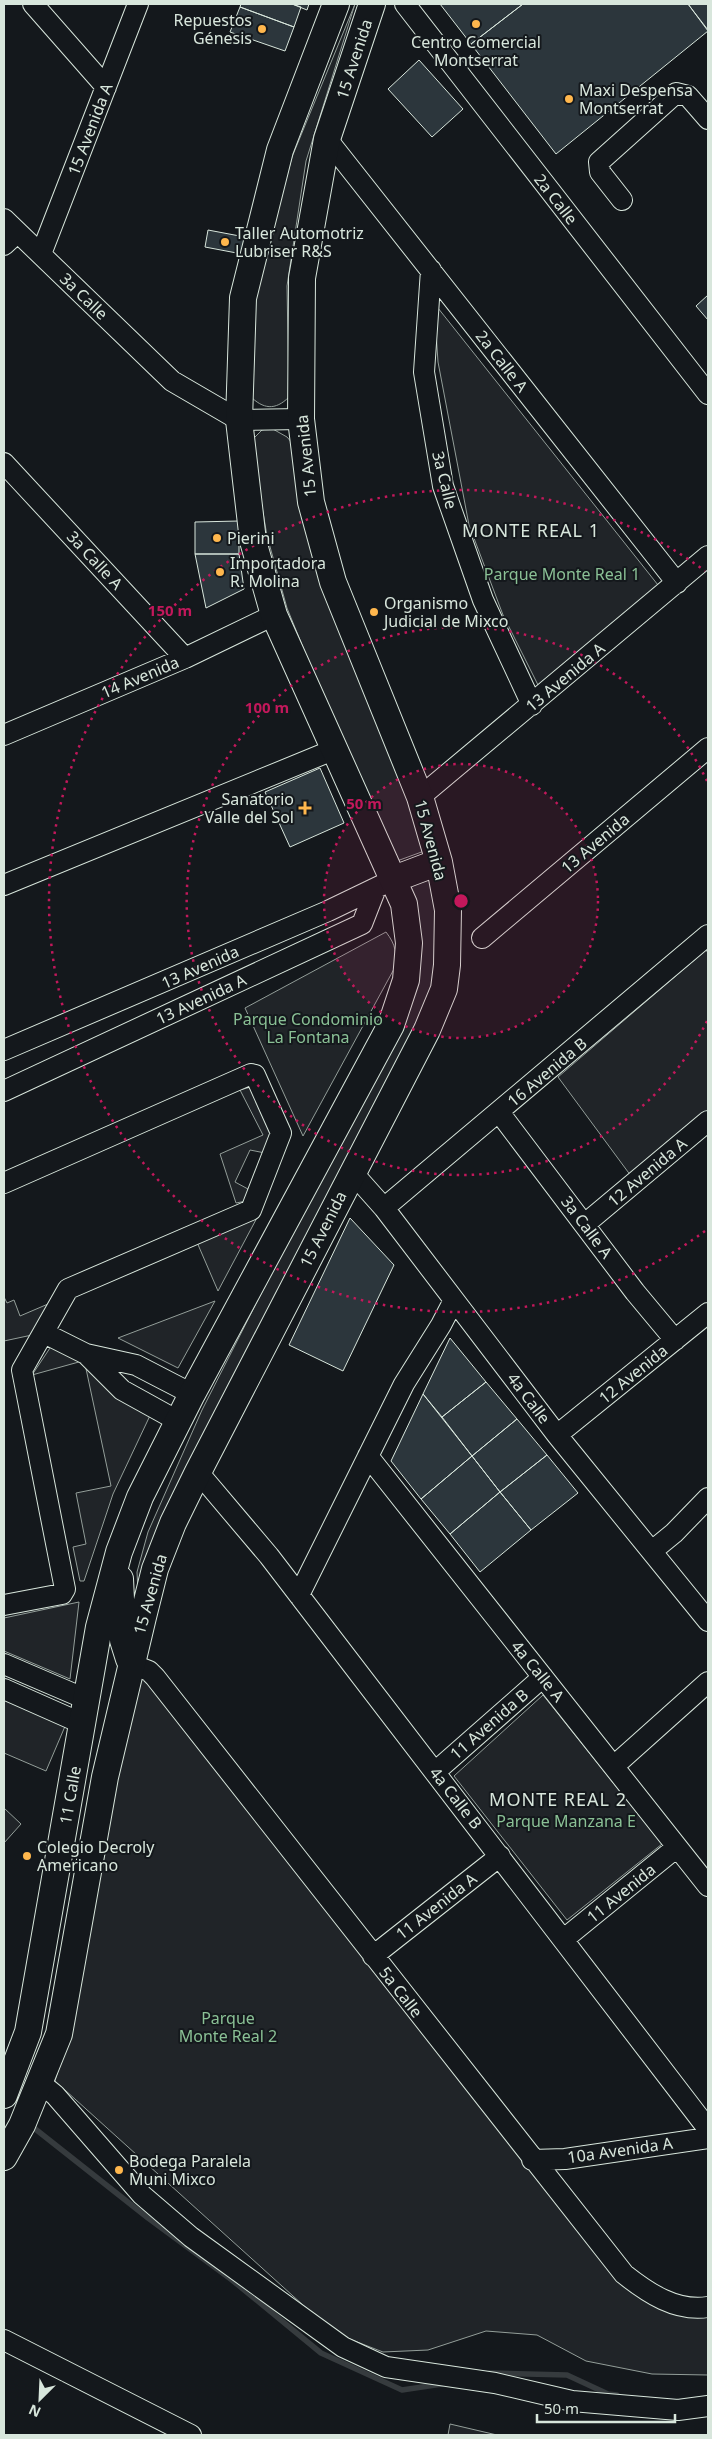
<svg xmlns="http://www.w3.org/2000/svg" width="712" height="2439" font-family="'Noto Sans',sans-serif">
<rect width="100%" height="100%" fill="#14181c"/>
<path fill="#202428" stroke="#939e99" d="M 355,4 L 306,161 L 287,286 L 289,397 C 275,411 263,409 250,396 L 256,292 L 292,157 Z
M 434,303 L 658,585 L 538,685 L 503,615 L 469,525 L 438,362 Z
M 271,428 L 287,437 L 293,444 L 427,850 L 397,861 L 344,748 L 287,608 L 267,536 L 251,441 L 262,430 Z
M 430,875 L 439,905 L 435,981 L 420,1020 L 139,1613 L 137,1572 L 148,1532 L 202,1410 L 417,987 C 423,947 422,923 410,884 Z
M 386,932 C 396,945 397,953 394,969 L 303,1136 L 245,1008 Z
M 706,950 L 708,953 L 708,1110 L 631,1176 L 558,1077 Z
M 251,1087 L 273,1136 L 265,1153 L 250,1150 L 235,1182 L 248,1189 L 246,1201 L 236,1203 L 220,1154 L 263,1135 L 240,1090 Z
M 259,1214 L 218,1291 L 196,1240 Z
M 4,1297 L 7,1303 L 14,1300 L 20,1316 L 48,1304 L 32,1335 L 4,1341 Z
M 215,1301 L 178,1368 L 118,1338 Z
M 56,1343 L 86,1360 L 32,1375 L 50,1348 Z
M 85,1364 L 155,1405 L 113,1494 L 84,1581 L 80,1581 L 73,1547 L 86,1544 L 76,1493 L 111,1486 Z
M 79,1602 L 70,1679 L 4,1651 L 4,1618 Z
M 142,1666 L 621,2275 L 708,2311 L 708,2375 L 652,2374 L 586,2361 L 537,2335 L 486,2331 L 428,2350 L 383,2352 L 334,2333 L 55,2081 L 68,2037 L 108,1778 Z
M 543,1695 L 662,1844 L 567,1920 L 454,1776 Z
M 4,1696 L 66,1724 L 46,1771 L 4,1753 Z
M 4,1808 L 21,1824 L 4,1843 Z
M 450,2424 L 497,2435 L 448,2435 Z"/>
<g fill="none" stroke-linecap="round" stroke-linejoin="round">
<path stroke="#363b3e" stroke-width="5.5" d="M 34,2128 L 148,2218 L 232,2280 L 321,2353 L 402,2390 L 442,2384
M 490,2373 L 567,2375 L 608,2394 L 617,2395"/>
</g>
<path fill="#2c363c" stroke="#d8e6dc" d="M 241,4 L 292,4 L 301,7 L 294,27 L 240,7 Z
M 292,4 L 309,4 L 307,10 Z
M 440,4 L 523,4 L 471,44 Z
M 523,4 L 688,4 L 708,31 L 556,154 L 471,44 Z
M 688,4 L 708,4 L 708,30 Z
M 240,7 L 294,27 L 285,51 L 230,32 Z
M 419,60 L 463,109 L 432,137 L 388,89 Z
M 208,230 L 245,237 L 242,254 L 205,247 Z
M 708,295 L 708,320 L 696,306 Z
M 239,521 L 239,554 L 195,554 L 195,522 Z
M 195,554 L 239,554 L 244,589 L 206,608 Z
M 320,768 L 344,823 L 290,847 L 265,792 Z
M 350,1218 L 394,1265 L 343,1371 L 289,1345 Z
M 450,1338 L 486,1382 L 442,1417 L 423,1394 Z
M 486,1382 L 517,1419 L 472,1456 L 442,1417 Z
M 423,1394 L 472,1456 L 421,1499 L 391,1461 Z
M 517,1419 L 547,1455 L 500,1492 L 472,1456 Z
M 547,1455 L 578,1493 L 531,1530 L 500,1492 Z
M 472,1456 L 500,1492 L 450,1534 L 421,1499 Z
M 500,1492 L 531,1530 L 480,1572 L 450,1534 Z"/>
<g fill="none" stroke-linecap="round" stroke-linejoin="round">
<defs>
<path id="minor" d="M 33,4 L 106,87
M 405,4 L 708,394
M 327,139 L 677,583
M 622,200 L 600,172 L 599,162 L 676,93 L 688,96 L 708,119
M 4,219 L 172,381 L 239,420 L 301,419
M 4,245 L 17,233
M 41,254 L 138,4
M 431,270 L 424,372 L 443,486 L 483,600 L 532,705
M 4,463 L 185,658
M 4,735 L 185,658 L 274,615
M 420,797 L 708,556
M 4,885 L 333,750
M 482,938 L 708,748
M 4,1050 L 328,911 L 382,885
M 4,1091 L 362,924 L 376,888
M 499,1112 L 635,1292 L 675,1340
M 352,1172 L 384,1208 L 557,1435 L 708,1621
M 4,1183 L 251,1074 L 255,1075 L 281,1133 L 251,1210 L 68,1289 L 22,1370 L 65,1589 L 62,1594 L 4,1605
M 384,1208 L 708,935
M 585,1224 L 708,1121
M 44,1333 L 86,1354 L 136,1365 L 192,1394
M 86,1354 L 122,1390 L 178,1421
M 557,1435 L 708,1313
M 368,1456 L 708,1886
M 198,1472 L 269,1556 L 708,2129
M 652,1551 L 674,1533 L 708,1498
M 299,1595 L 404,1384 L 441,1325 L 454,1300
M 4,1664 L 88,1700
M 131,1664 L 149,1671 L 155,1677 L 624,2274 C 648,2293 676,2312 708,2307
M 4,1689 L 83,1724
M 614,1766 L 708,1682
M 435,1772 L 543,1677
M 564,1939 L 677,1847
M 373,1956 L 500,1856
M 39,2082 L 55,2095 L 142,2195 L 191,2237 L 343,2347 L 386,2367 L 495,2383 L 572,2401 L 678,2410 L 708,2406
M 532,2160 L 565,2159 L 708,2138
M 4,2340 L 191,2435"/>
<path id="major" d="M 394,879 L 439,862
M 120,1579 L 123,1640 L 129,1659
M 4,2095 L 28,2032 L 99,1627 L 119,1552 L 140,1497 L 192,1394 L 391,1025 L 406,980 L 409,943 L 404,904 L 274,615 L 253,541 L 239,420 L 243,298 L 280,150 L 336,4
M 4,2157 L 22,2125 L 59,2034 L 105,1777 L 143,1617 L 155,1569 L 173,1523 L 198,1472 L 427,1030 L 444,989 L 447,965 L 448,910 L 439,862 L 420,797 L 333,582 L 311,502 L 301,419 L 302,278 L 327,139 L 372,4"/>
</defs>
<use href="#minor" stroke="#d8e6dc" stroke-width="22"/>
<use href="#major" stroke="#d8e6dc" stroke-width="28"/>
<use href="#minor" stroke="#14181c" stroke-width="20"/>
<use href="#major" stroke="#14181c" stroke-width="26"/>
</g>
<circle cx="461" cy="901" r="137" fill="#c2185b" fill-opacity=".12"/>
<g fill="none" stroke="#c2185b" stroke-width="2.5" stroke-dasharray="2.5 5">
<circle cx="461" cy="901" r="137"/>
<path d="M707 1021A274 274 0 1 1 707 781"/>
<path d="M705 1231A411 411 0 1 1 705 571"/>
</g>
<g fill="#ffb74d" stroke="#14181c" stroke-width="2">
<circle cx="476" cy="24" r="5"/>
<circle cx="262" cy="29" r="5"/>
<circle cx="569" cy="99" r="5"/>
<circle cx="225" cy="242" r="5"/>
<circle cx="217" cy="538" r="5"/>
<circle cx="220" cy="572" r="5"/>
<circle cx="374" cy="612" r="5"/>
<path d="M302.5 800.5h5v5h5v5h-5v5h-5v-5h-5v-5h5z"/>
<circle cx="27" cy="1856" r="5"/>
<circle cx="119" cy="2170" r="5"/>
</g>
<g text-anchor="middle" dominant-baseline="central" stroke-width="4" stroke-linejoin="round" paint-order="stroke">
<g font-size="16" fill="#d8e6dc" stroke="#14181c" text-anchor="start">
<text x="252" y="20" text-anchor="end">Repuestos<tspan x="252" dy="18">Génesis</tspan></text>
<text x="476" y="42" text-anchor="middle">Centro Comercial<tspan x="476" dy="18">Montserrat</tspan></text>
<text x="579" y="90">Maxi Despensa<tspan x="579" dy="18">Montserrat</tspan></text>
<text x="235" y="233">Taller Automotriz<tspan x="235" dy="18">Lubriser R&amp;S</tspan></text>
<text x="227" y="538">Pierini</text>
<text x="230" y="563">Importadora<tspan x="230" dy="18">R. Molina</tspan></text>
<text x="384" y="603">Organismo<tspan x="384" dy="18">Judicial de Mixco</tspan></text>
<text x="294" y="799" text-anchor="end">Sanatorio<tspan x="294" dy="18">Valle del Sol</tspan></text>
<text x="37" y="1847">Colegio Decroly<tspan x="37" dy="18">Americano</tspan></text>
<text x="129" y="2161">Bodega Paralela<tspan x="129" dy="18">Muni Mixco</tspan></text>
</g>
<g font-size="16" fill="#d8e6dc" stroke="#14181c">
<text transform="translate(354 59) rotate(-72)">15 Avenida</text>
<text transform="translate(90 129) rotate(-69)">15 Avenida A</text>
<text transform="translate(556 199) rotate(52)">2a Calle</text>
<text transform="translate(84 296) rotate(44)">3a Calle</text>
<text transform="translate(502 361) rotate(52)">2a Calle A</text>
<text transform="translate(306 456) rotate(-96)">15 Avenida</text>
<text transform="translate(445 480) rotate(76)">3a Calle</text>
<text transform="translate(95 560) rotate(47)">3a Calle A</text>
<text transform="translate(140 677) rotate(-23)">14 Avenida</text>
<text transform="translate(565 677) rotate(-40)">13 Avenida A</text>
<text transform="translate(431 840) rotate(75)">15 Avenida</text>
<text transform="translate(595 843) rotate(-40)">13 Avenida</text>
<text transform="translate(200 967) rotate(-24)">13 Avenida</text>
<text transform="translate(201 999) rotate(-25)">13 Avenida A</text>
<text transform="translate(547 1072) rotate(-40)">16 Avenida B</text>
<text transform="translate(647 1172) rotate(-40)">12 Avenida A</text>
<text transform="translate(587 1227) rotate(53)">3a Calle A</text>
<text transform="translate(323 1229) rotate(-63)">15 Avenida</text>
<text transform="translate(633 1374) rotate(-39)">12 Avenida</text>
<text transform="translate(529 1398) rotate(53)">4a Calle</text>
<text transform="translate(150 1594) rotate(-74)">15 Avenida</text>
<text transform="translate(538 1671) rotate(51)">4a Calle A</text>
<text transform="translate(489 1724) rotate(-41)">11 Avenida B</text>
<text transform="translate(70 1795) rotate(-80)">11 Calle</text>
<text transform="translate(456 1798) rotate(52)">4a Calle B</text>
<text transform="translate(621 1893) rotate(-39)">11 Avenida</text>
<text transform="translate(436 1906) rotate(-38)">11 Avenida A</text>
<text transform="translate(401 1992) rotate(52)">5a Calle</text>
<text transform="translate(620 2150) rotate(-8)">10a Avenida A</text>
</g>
<g font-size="16" fill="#8ac095" stroke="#14181c">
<text x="562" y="574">Parque Monte Real 1</text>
<text x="308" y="1019">Parque Condominio<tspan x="308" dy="18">La Fontana</tspan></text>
<text x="566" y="1821">Parque Manzana E</text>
<text x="228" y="2018">Parque<tspan x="228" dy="18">Monte Real 2</tspan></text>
</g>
<g font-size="18" letter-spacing="1" fill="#d8e6dc" stroke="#14181c">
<text x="531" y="530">MONTE REAL 1</text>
<text x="558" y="1799">MONTE REAL 2</text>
</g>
</g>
<circle cx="461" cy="901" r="8" fill="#c2185b" stroke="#14181c" stroke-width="2.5"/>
<g font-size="15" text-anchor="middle" font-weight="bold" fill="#c2185b" stroke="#14181c" stroke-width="4" stroke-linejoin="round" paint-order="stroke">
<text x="170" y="616">150 m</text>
<text x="267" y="713">100 m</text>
<text x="364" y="809">50 m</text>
</g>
<rect width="712" height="2439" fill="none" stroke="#d8e6dc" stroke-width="10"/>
<g transform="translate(40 2399) rotate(204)" stroke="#14181c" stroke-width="4" paint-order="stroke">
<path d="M0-4L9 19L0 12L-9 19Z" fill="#d8e6dc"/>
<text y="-8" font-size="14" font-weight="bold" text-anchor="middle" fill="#d8e6dc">N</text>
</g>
<path d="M537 2414v8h138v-8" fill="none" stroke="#d8e6dc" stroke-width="2.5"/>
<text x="544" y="2414" font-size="15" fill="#d8e6dc" stroke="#14181c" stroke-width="4" paint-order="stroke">50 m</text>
</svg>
